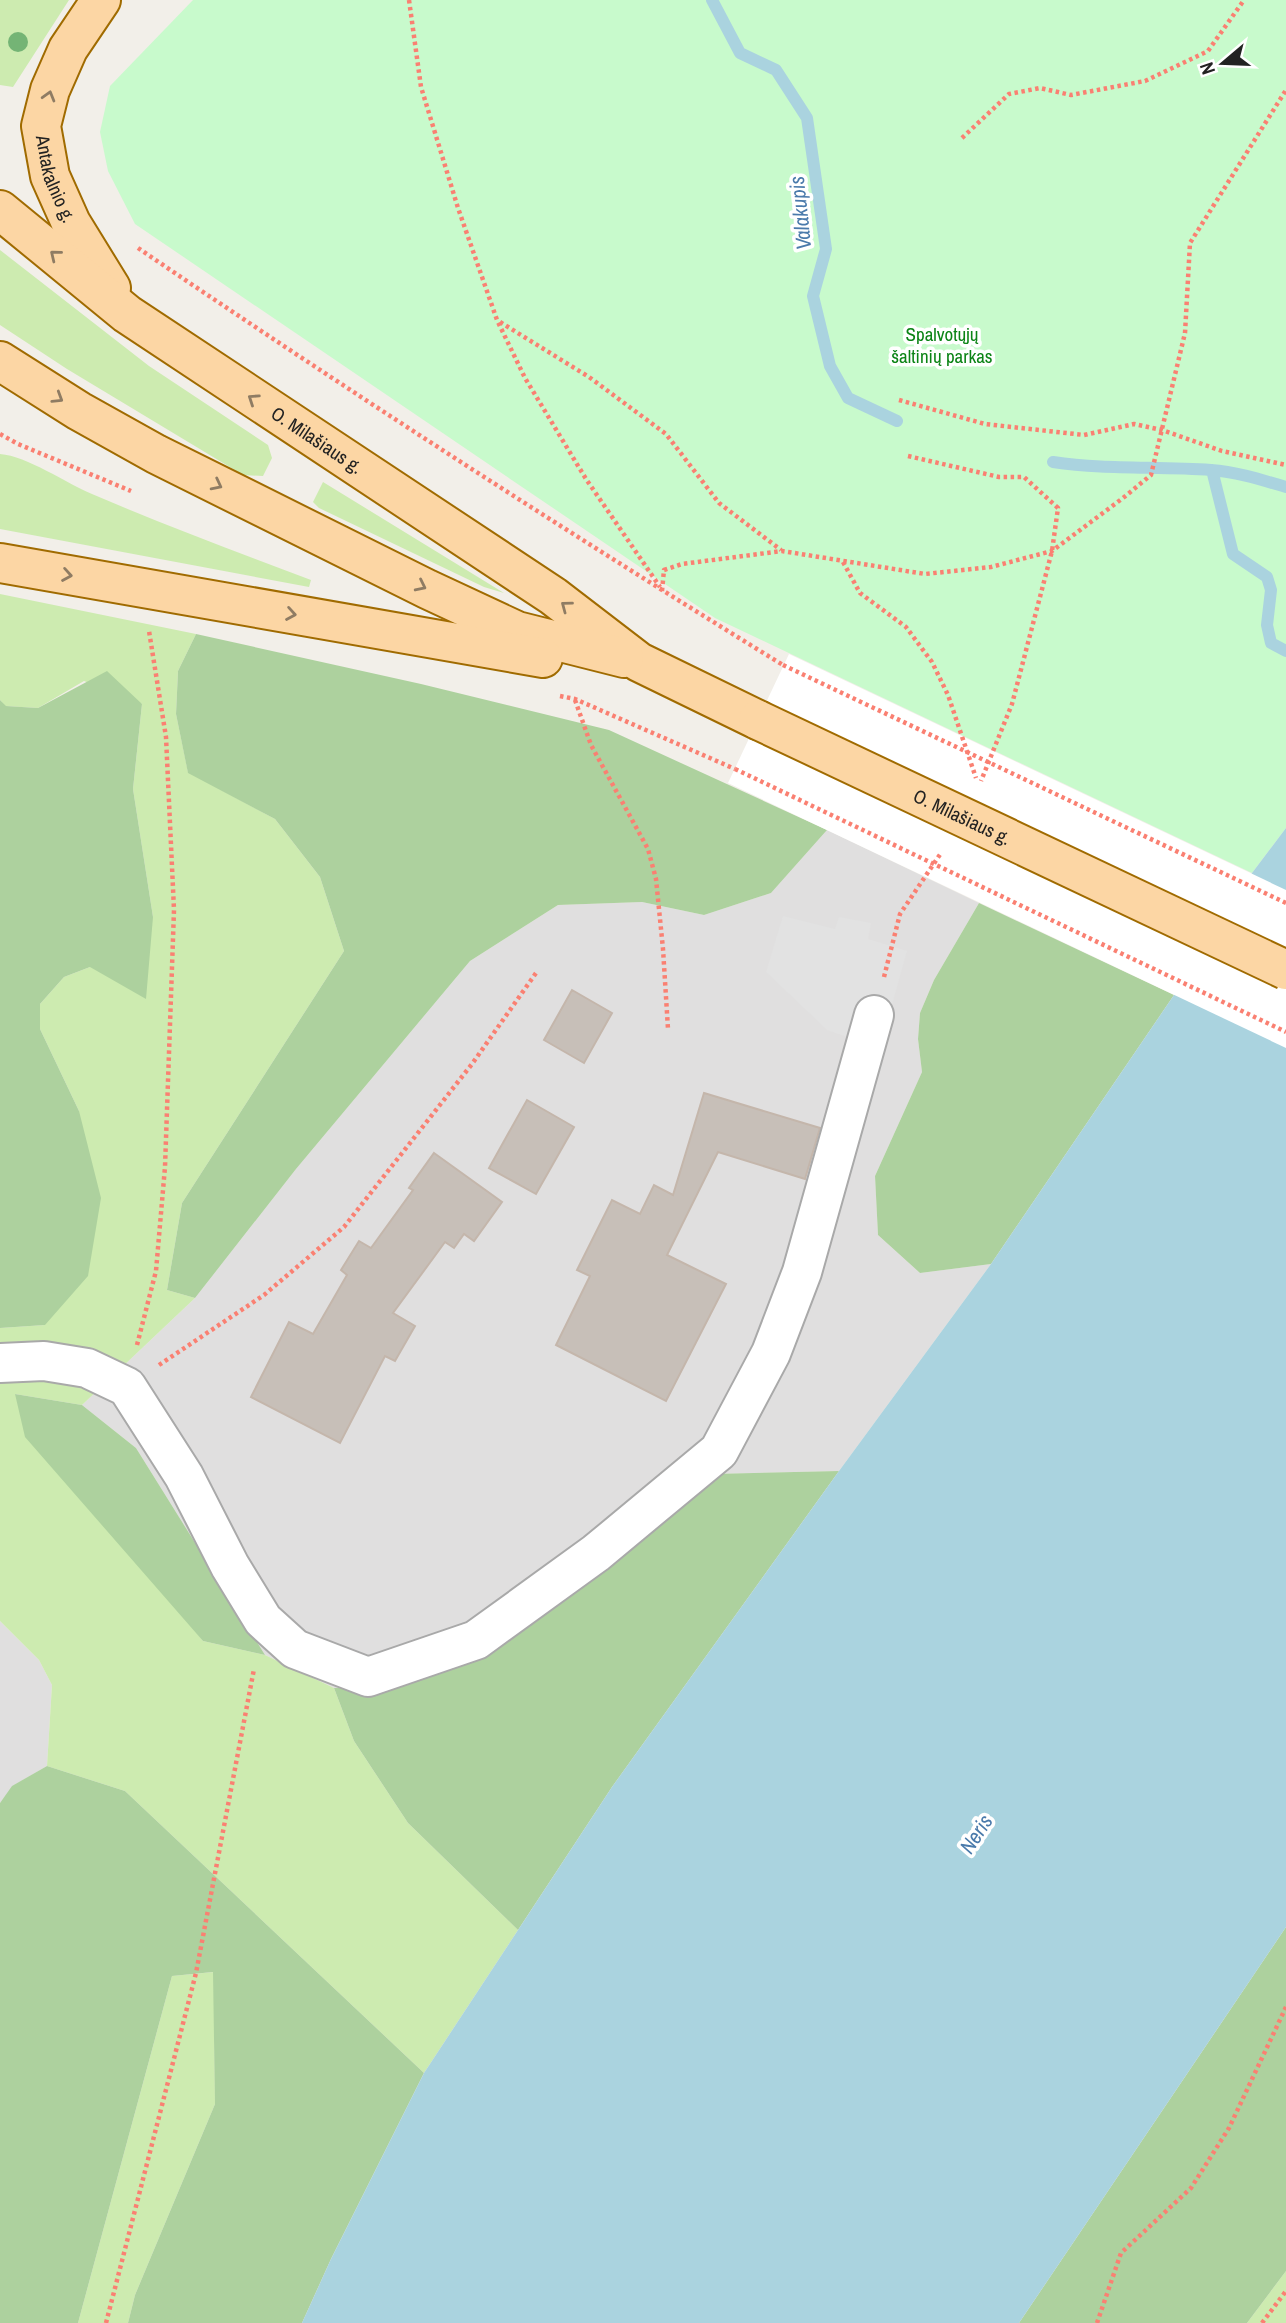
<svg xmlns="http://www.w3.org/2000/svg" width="1286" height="2323" font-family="'Archivo Narrow',sans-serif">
<rect width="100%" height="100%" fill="#f2efe9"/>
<path fill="#e0dfdf" d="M 827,830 L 979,903 L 934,980 L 920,1013 L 918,1039 L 922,1072 L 875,1176 L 878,1235 L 920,1273 L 991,1264 L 839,1471 L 712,1474 L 585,1586 L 477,1654 L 393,1686 L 334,1688 L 265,1655 L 136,1448 L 82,1405 L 195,1298 L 296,1169 L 470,961 L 558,905 L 642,902 L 704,915 L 771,893 Z
M 0,1621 L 39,1660 L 52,1685 L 47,1766 L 13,1786 L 0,1803 Z"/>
<path fill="#cdebb0" d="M 0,0 L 69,0 L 13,87 L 0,85 Z
M 0,250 L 149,366 L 268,445 L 272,458 L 263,476 L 243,475 L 67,369 L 0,325 Z
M 0,454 C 27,456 66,483 92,494 C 164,525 237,552 311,580 L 309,587 L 0,529 Z
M 323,482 L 504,593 L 484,587 L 319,508 L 313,502 Z
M 0,594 L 196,634 L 178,671 L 176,714 L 188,772 L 275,819 L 320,877 L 344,951 L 182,1203 L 167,1290 L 195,1298 L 82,1405 L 15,1394 L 203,1641 L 265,1655 L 334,1688 L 354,1741 L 408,1823 L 518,1930 L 424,2073 L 125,1791 L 47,1766 L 52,1685 L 39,1660 L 0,1621 L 0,1328 L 45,1325 L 79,1111 L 40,1029 L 40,1004 L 64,977 L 90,967 L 153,917 L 133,789 L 142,704 L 84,681 L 38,708 L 5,706 L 0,700 Z
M 214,1972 L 215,2104 L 135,2295 L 128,2323 L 78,2323 L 172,1976 Z
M 1286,2271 L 1286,2323 L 1247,2323 Z"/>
<path fill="#add19e" d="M 196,634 L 421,684 L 609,730 L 827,830 L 771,893 L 704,915 L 642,902 L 558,905 L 470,961 L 296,1169 L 195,1298 L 167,1290 L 182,1203 L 344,951 L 320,877 L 275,819 L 188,773 L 176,714 L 178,671 Z
M 107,671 L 142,704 L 133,789 L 153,917 L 146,999 L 90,967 L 64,977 L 40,1004 L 40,1029 L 79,1111 L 101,1198 L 88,1276 L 45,1325 L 0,1328 L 0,700 L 6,706 L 38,708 Z
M 979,903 L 1174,995 L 991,1264 L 920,1273 L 878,1235 L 875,1176 L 922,1072 L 918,1039 L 920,1013 L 934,980 Z
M 15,1394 L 82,1405 L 136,1448 L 265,1655 L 203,1641 L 25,1437 Z
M 839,1471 L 612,1787 L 518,1930 L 408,1823 L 354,1741 L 334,1688 L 393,1686 L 477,1654 L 585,1586 L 712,1474 Z
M 47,1766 L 125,1791 L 424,2073 L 331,2259 L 302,2323 L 128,2323 L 135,2295 L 215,2104 L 213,1972 L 172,1976 L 78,2323 L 0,2323 L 0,1803 L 12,1786 Z
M 1286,1927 L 1286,2271 L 1247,2323 L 1019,2323 Z"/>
<path fill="#c8facc" d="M 193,0 L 1286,0 L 1286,828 L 1252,873 L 715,618 L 135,224 L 108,171 L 100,132 L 110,86 Z"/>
<path fill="#e2e2e2" d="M 783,916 L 835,929 L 839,917 L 871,923 L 868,939 L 907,951 L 880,1048 L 827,1030 L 766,972 Z"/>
<path fill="#aad3df" d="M 1286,828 L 1286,1927 L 1019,2323 L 302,2323 L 331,2259 L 424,2073 L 612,1787 L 839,1471 L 991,1264 L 1174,995 L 1252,873 Z"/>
<path fill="#fff" d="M 789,654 L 1286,890 L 1286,1048 L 728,783 Z"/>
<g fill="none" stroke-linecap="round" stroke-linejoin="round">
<path stroke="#aad3df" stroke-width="12" d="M 712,0 L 740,53 L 776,70 L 807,118 L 826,249 L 813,296 L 830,366 L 848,398 L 897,421
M 1053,462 C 1106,470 1158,466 1211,470 C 1237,472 1262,480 1286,487
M 1212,470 L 1233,554 L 1267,577 L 1271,590 L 1267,625 L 1271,643 L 1286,651"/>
</g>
<path fill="#c7bfb8" stroke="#c4b6ab" stroke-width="2" d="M 572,990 L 612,1013 L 584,1063 L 544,1040 Z
M 704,1093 L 820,1128 L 805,1179 L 718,1152 L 667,1255 L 726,1284 L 666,1401 L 556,1345 L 590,1276 L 577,1270 L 612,1200 L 640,1214 L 654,1185 L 673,1195 Z
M 527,1100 L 574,1127 L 536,1194 L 489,1168 Z
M 434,1153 L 502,1202 L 474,1241 L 464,1234 L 454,1248 L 445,1242 L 393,1313 L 415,1326 L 395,1361 L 385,1356 L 340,1443 L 251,1397 L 289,1322 L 313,1334 L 347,1275 L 341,1270 L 359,1241 L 371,1248 L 413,1190 L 409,1188 Z"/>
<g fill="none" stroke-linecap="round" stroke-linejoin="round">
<defs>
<path id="minor" d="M 0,1363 L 44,1361 L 87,1368 L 127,1387 L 184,1476 L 230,1566 L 263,1620 L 295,1649 L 368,1677 L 476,1640 L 596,1553 L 719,1451 L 771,1353 L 802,1272 L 874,1015"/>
<g id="primary">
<path id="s1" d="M 101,0 L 68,49 L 50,90 L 41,126 L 50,176 L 71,223 L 111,288"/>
<path id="s2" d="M 0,210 L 127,314 L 553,596 L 639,662 L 758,720"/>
<path d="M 0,361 L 79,411 L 156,454 L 427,589 L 517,631 L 624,658"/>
<path d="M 0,563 L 543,658"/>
</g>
</defs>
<use href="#minor" stroke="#a9a9a9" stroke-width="42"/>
<use href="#primary" stroke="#a06b00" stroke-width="42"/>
<path stroke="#fa8072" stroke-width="4.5" stroke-dasharray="3.5 3.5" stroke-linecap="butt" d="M 409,0 L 421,87 L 458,208 L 497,320 L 525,378 L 586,479 L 660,587
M 962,138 L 1009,94 L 1040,88 L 1071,95 L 1145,81 L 1208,51 L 1244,0
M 138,248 C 350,392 565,531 783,665
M 500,322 L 589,377 L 666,434 L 719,503 L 781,550
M 899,400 L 985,424 L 1084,435 L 1134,424 L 1162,430 L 1222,451 L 1286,465
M 0,434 L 18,444 L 131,491
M 908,456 L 999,477 L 1024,477 L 1058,508 L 1052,551 L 1012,704 L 981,781
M 843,562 L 860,593 L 906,627 L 932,662 L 948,695 L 976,778
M 662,591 L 664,570 L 682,564 L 782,551 L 925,574 L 991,567 L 1052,551 L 1123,498 L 1151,475 L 1185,333 L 1190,243 L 1286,90
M 560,696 L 575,699 L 735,769
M 575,700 L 591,745 L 648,849 L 656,879 L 663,949 L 668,1029
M 884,977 L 900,914 L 941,853
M 137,1345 L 156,1271 L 165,1167 L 174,910 L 166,737 L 149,631
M 159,1365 L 264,1295 L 344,1227 L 472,1064 L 536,973
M 106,2323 L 196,1973 L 254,1669
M 1097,2323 L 1121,2253 L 1191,2188 L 1229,2128 L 1286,2007
M 1262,2323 L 1286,2291"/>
<use href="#minor" stroke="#fff" stroke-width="38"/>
<use href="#primary" stroke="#fcd6a4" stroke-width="38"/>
<defs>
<g id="primary-bridge">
<path id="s3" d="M 758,720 L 1286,970"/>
</g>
</defs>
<use href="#primary-bridge" stroke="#a06b00" stroke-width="42" stroke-linecap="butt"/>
<path stroke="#fa8072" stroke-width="4.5" stroke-dasharray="3.5 3.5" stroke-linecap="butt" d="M 783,665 L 1286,903
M 735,769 L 1286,1032"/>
<use href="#primary-bridge" stroke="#fcd6a4" stroke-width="38"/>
</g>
<circle fill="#74b475" cx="18" cy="42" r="10"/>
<defs><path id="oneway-chevron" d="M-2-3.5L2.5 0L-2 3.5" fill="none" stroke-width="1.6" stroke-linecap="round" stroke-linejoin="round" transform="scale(1.75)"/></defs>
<g stroke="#8f7c63">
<use href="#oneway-chevron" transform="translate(49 96) rotate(-74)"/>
<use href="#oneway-chevron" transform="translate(55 255) rotate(-141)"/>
<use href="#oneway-chevron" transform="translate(58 398) rotate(32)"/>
<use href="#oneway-chevron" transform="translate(253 399) rotate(-146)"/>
<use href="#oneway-chevron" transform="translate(217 485) rotate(27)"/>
<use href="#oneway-chevron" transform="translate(67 575) rotate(10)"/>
<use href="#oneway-chevron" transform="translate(421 586) rotate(26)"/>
<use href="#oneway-chevron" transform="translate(566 606) rotate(-143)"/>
<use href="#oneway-chevron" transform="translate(291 614) rotate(10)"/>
</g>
<g text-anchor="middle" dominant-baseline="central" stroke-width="7" stroke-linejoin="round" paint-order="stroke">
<g font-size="19" fill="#222" stroke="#fff">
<text stroke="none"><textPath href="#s1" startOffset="196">Antakalnio g.</textPath></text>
<text stroke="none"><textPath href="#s2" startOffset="392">O. Milašiaus g.</textPath></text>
<text stroke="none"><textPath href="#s3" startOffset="226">O. Milašiaus g.</textPath></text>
</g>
<g font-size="19" fill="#0c8416" stroke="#fff">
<text x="942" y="334">Spalvotųjų<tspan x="942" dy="22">šaltinių parkas</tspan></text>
</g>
<g font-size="21" font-style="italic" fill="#4a7aab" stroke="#fff">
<text transform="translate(800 213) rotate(-96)">Valakupis</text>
<text transform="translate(976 1834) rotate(-57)">Neris</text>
</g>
</g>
<g transform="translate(1223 63) rotate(251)" stroke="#ffffff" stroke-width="5" paint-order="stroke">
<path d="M0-5L12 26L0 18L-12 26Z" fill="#222222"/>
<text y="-10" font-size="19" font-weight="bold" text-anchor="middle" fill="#222222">N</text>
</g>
</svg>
